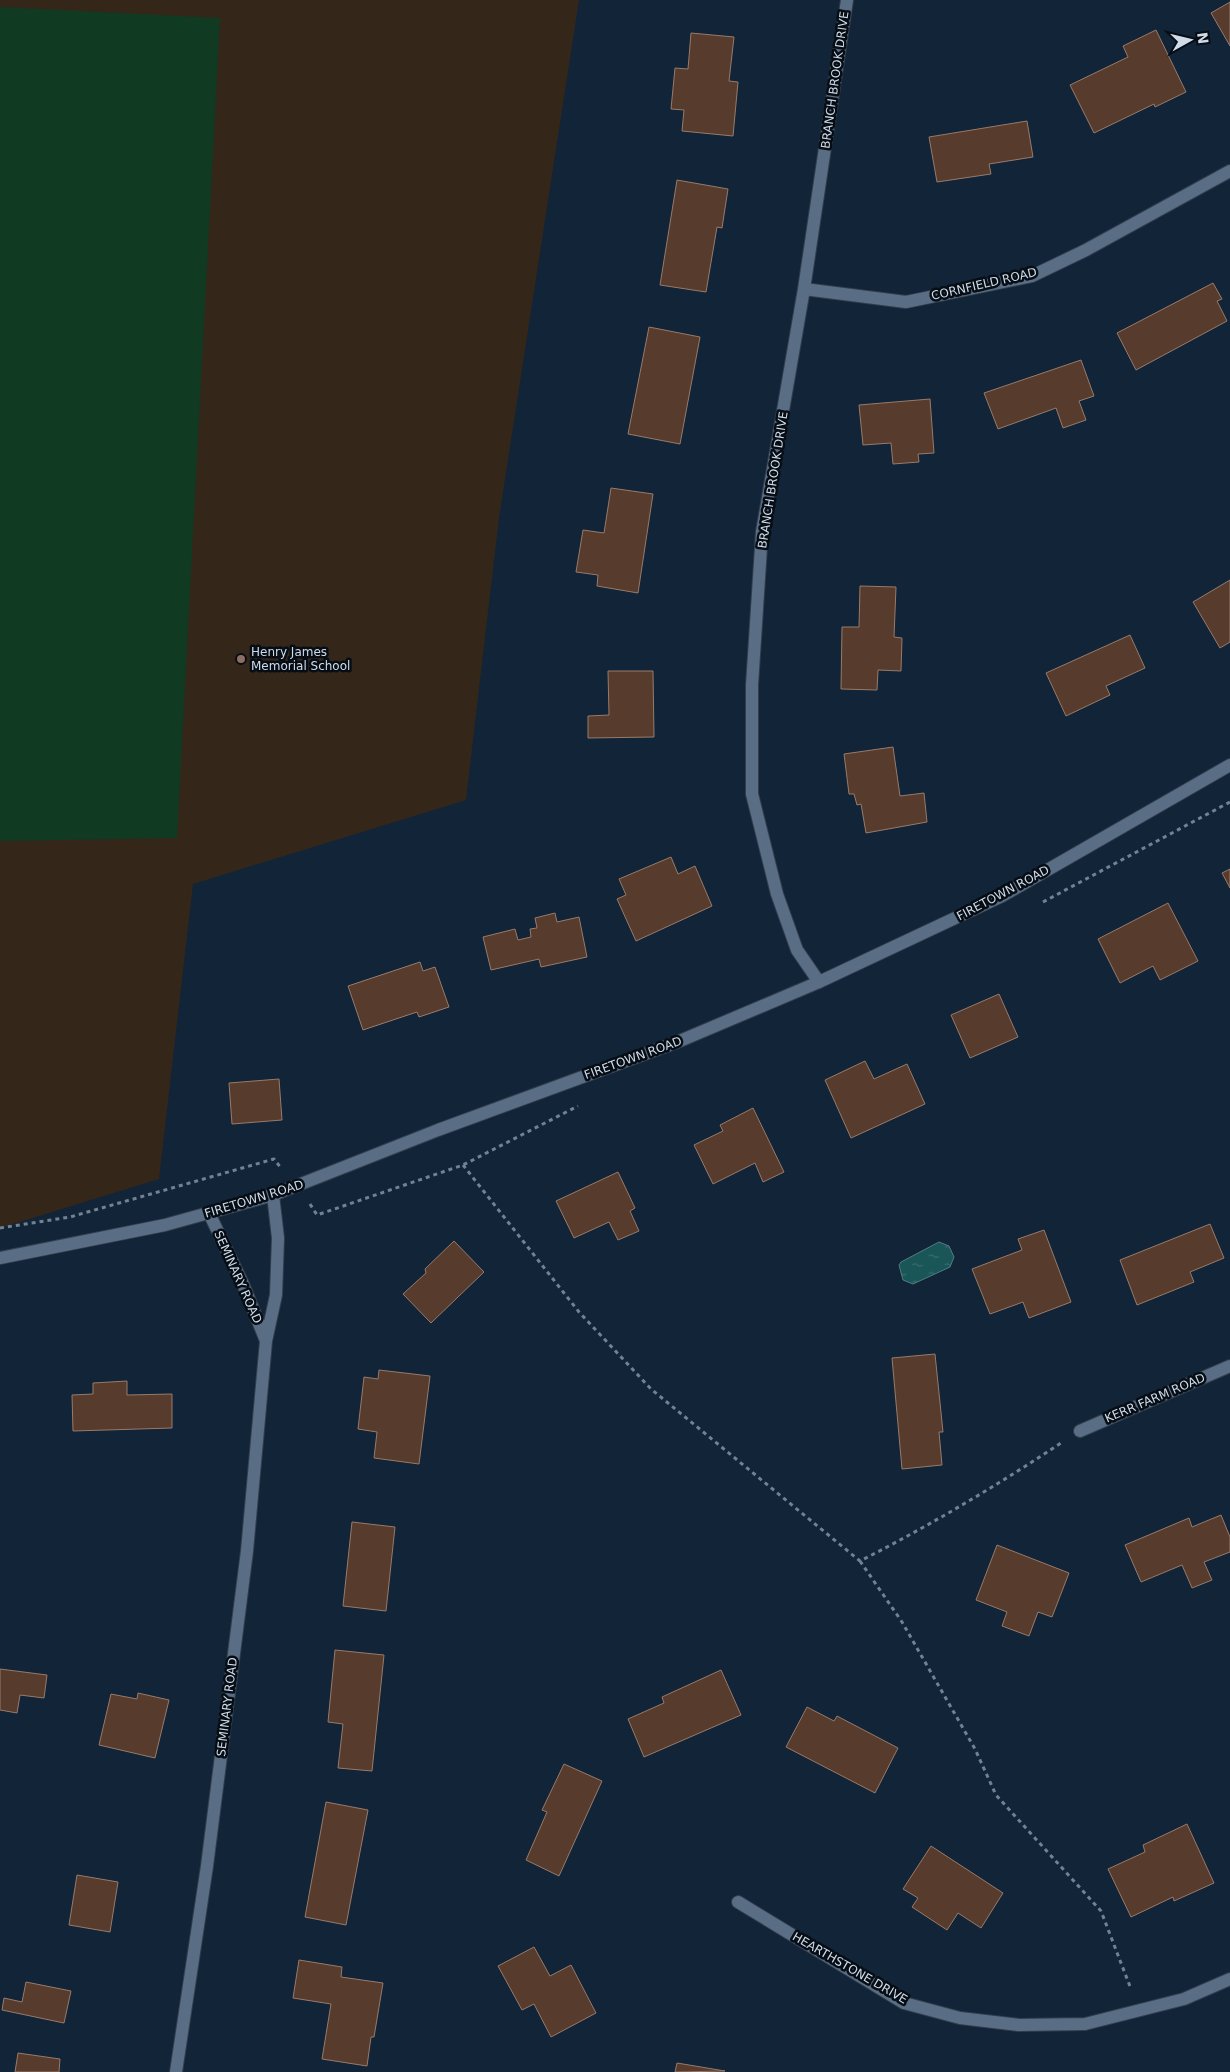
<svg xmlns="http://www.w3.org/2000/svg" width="1230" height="2072" font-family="'DejaVu Sans',sans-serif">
<defs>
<pattern id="water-ripples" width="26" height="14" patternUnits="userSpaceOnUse" patternTransform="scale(1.25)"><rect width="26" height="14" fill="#1a5557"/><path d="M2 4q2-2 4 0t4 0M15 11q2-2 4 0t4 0" fill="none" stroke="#3a6d6f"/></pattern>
</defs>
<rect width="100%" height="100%" fill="#122437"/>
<path fill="#34271a" d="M 0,0 L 579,0 L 499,518 L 466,800 L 193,884 L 159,1179 L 0,1228 Z"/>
<path fill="#113a22" d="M 0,7 L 220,18 L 177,838 L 0,841 Z"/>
<path fill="url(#water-ripples)" stroke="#507d82" d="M 939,1242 L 949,1246 L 954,1257 L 950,1267 L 913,1284 L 903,1280 L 899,1265 L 901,1262 Z"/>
<path fill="#573c2e" stroke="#987a6a" d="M 1230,2 L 1230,46 L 1211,13 Z
M 1156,30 L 1186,92 L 1155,107 L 1154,104 L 1094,133 L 1070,85 L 1128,57 L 1123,46 Z
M 691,33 L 734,37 L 729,81 L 738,82 L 733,136 L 682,131 L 684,110 L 671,109 L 675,68 L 688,69 Z
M 1027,121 L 1033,157 L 989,164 L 991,174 L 937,182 L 929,137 Z
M 677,180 L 728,189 L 722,228 L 717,227 L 706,292 L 660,285 Z
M 1213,283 L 1222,299 L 1217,301 L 1227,321 L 1136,370 L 1117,333 Z
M 649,327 L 700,337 L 680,444 L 628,434 Z
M 1081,360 L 1094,396 L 1079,401 L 1086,420 L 1063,428 L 1056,408 L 998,429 L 984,393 Z
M 930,399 L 934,453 L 918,454 L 919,462 L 893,464 L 891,443 L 863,445 L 859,405 Z
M 611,488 L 653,494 L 638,593 L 597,586 L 598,575 L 576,572 L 583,530 L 604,533 Z
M 1230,580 L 1230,642 L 1220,648 L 1193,602 Z
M 860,586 L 896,587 L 894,637 L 902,638 L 901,671 L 878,670 L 877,690 L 841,689 L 842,627 L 859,627 Z
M 1130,635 L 1145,668 L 1106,686 L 1110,695 L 1066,716 L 1046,673 Z
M 608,671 L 653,671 L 654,737 L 588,738 L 588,716 L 609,715 Z
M 893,747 L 900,796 L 924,793 L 927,822 L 866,833 L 861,804 L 857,805 L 854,794 L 849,794 L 844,754 Z
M 671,857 L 678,874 L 695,866 L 712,906 L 636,941 L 617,899 L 626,895 L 619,879 Z
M 1230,869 L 1230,888 L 1222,873 Z
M 1168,903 L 1198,961 L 1160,980 L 1153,966 L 1120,983 L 1098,939 Z
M 555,913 L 557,922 L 579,917 L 587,957 L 541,967 L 539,959 L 491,970 L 483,937 L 515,929 L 518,940 L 531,937 L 530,929 L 537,928 L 535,918 Z
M 420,962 L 423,971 L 435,967 L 449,1007 L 419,1017 L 417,1012 L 363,1030 L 348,986 Z
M 999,994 L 1018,1037 L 970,1058 L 951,1015 Z
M 865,1061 L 874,1079 L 907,1064 L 925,1104 L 851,1138 L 825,1080 Z
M 279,1079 L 282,1120 L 232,1124 L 229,1083 Z
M 753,1108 L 784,1172 L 763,1182 L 755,1163 L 713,1184 L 694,1145 L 723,1131 L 720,1125 Z
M 618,1172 L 635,1208 L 630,1211 L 639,1231 L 618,1240 L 609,1222 L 574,1238 L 556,1201 Z
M 1210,1224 L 1224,1258 L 1190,1272 L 1194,1282 L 1137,1305 L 1120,1260 Z
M 1044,1230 L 1071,1302 L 1029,1318 L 1023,1302 L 990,1314 L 972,1269 L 1022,1250 L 1018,1239 Z
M 454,1241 L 484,1272 L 431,1323 L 403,1294 L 426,1273 L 425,1269 Z
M 935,1354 L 943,1432 L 939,1432 L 942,1465 L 902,1469 L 892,1358 Z
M 379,1370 L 430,1376 L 419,1464 L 374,1458 L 377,1432 L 358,1429 L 364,1377 L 378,1379 Z
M 127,1381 L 127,1395 L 172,1394 L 172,1428 L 73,1431 L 72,1395 L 93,1394 L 93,1383 Z
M 1221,1515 L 1230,1537 L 1230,1552 L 1204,1562 L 1212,1580 L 1192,1588 L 1182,1565 L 1141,1582 L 1125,1545 L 1189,1518 L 1192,1527 Z
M 352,1522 L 395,1527 L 386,1611 L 343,1606 Z
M 997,1545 L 1069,1573 L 1052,1617 L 1038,1612 L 1029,1636 L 1002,1626 L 1007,1612 L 976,1600 Z
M 335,1650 L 384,1655 L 372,1771 L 338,1768 L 343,1724 L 328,1722 Z
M 0,1669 L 47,1675 L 44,1698 L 20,1695 L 17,1713 L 0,1710 Z
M 721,1670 L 741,1715 L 644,1757 L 628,1719 L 664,1703 L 662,1697 Z
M 138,1693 L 169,1700 L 155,1758 L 99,1745 L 111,1694 L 137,1699 Z
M 807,1707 L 834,1721 L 837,1716 L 898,1748 L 875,1793 L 786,1747 Z
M 564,1764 L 602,1781 L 559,1876 L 526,1860 L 547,1812 L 542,1810 Z
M 326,1802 L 368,1810 L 346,1925 L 305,1917 Z
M 1187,1824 L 1214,1883 L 1174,1901 L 1173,1897 L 1131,1917 L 1108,1869 L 1145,1852 L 1143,1845 Z
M 931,1846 L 1003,1893 L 981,1928 L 958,1913 L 947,1930 L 912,1907 L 918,1898 L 903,1889 Z
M 77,1875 L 118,1882 L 110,1932 L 69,1925 Z
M 534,1947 L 550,1976 L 571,1965 L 596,2013 L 551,2037 L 534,2004 L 522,2010 L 498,1966 Z
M 299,1960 L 342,1967 L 341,1977 L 383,1983 L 374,2037 L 371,2037 L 367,2066 L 322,2059 L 331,2004 L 293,1998 Z
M 26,1982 L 71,1991 L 64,2023 L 2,2010 L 4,1998 L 22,2002 Z
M 18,2053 L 60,2059 L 59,2072 L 15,2072 Z
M 677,2063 L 725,2071 L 675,2072 Z"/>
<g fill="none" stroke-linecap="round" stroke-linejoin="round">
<defs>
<path id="minor" d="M 804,289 L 906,302 L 1032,276 L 1086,250 L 1230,171
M 819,982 L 797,950 L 777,894 L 752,794 L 752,685 L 762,532 L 804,289 L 847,0
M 209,1213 L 243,1284 L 266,1341
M 1080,1431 L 1230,1366
M 738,1902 L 904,2003 L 960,2018 L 1019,2025 L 1085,2024 L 1184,1999 L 1230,1979
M 176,2072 L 207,1866 L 247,1551 L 266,1341 L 276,1295 L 278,1238 L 273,1195"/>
<path id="tertiary" d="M 0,1258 L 165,1225 L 273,1195 L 438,1130 L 675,1043 L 819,982 L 1002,896 L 1230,765"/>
</defs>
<use href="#minor" stroke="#323e4e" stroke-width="14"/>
<use href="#tertiary" stroke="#323e4e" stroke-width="14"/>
<path stroke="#738292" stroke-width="3" stroke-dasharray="4 4" stroke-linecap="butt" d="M 1043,902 L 1230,802
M 463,1165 L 579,1312 L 651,1389 L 860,1561 C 929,1526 996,1486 1061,1443
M 310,1204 L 317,1215 L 463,1165 L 578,1106
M 0,1228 L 70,1217 L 274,1159 L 281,1168
M 860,1561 L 902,1622 L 975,1749 L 996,1795 L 1101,1911 L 1131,1989"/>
<use href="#minor" stroke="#596e85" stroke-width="12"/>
<use href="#tertiary" stroke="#596e85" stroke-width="12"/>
</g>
<circle fill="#8d6e63" stroke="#060d15" stroke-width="2" cx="241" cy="659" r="5"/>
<g text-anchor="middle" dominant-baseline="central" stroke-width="5" stroke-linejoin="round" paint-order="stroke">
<g font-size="12" fill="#cfdbe8" stroke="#060d15">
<text transform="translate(835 80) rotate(-82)">BRANCH BROOK DRIVE</text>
<text transform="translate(984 284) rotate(-13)">CORNFIELD ROAD</text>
<text transform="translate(773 480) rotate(-81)">BRANCH BROOK DRIVE</text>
<text transform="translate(1003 893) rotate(-28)">FIRETOWN ROAD</text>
<text transform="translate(633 1058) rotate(-20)">FIRETOWN ROAD</text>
<text transform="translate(254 1199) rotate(-17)">FIRETOWN ROAD</text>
<text transform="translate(238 1277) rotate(66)">SEMINARY ROAD</text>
<text transform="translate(1155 1398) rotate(-23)">KERR FARM ROAD</text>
<text transform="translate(227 1707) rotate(-83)">SEMINARY ROAD</text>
<text transform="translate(850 1968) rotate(30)">HEARTHSTONE DRIVE</text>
</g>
<g font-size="12" fill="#cfdbe8" stroke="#060d15" text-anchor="start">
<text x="251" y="652">Henry James<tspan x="251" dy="14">Memorial School</tspan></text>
</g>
</g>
<g transform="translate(1190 40) rotate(82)" stroke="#060d15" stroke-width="4" paint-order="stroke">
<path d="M0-4L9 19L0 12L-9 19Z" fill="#cfdbe8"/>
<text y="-8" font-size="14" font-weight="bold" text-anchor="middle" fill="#cfdbe8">N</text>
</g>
</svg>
